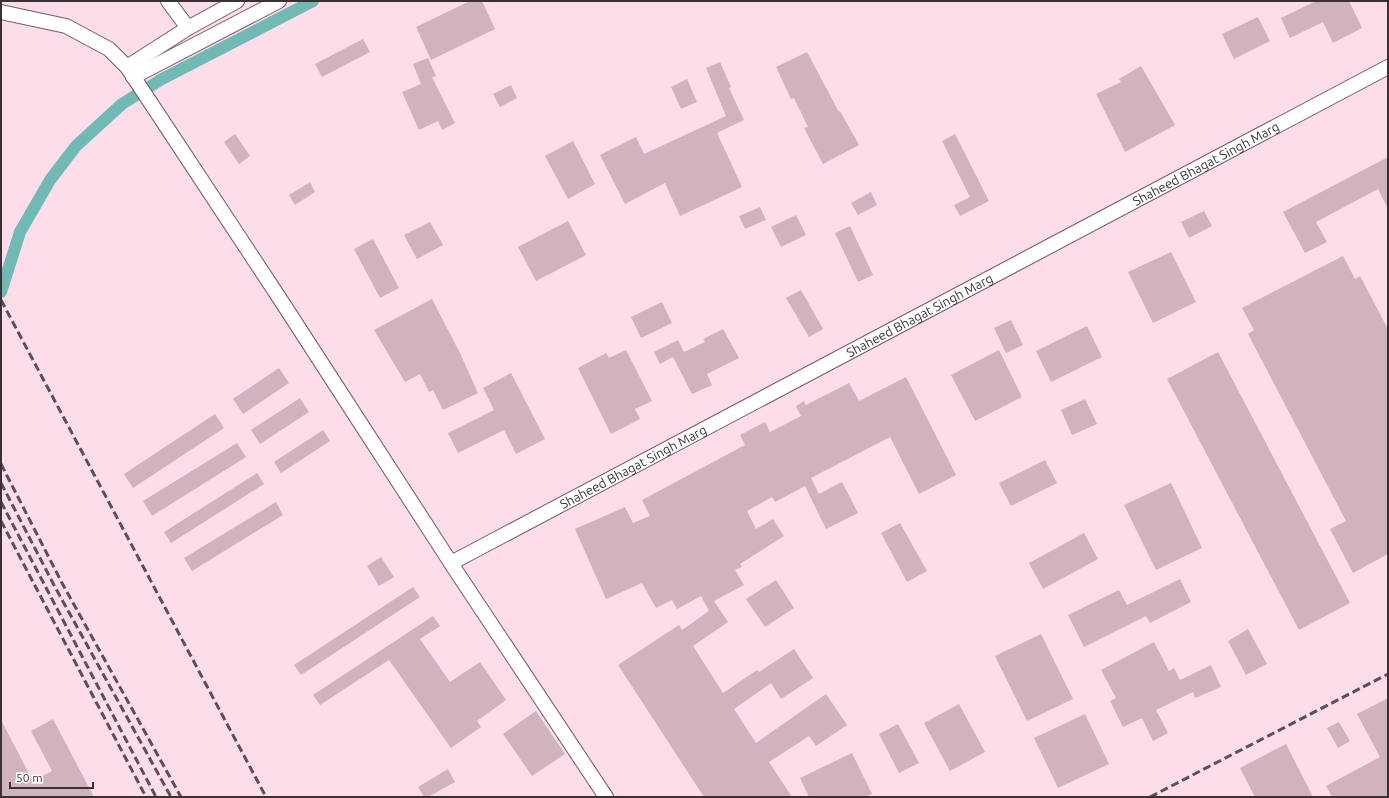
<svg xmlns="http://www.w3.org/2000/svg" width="1389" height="798" font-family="Ubuntu,sans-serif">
<rect width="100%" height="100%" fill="#fcdde9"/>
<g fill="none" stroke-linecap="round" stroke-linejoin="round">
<path stroke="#70b9b4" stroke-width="12" d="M 1,292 L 20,232 L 50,180 L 76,146 L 122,104 L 162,79 L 313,1"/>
</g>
<path fill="#d1b3bf" d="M 470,1 L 482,1 L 495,29 L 431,60 L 416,27 Z
M 1316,1 L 1349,1 L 1362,28 L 1333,43 L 1323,22 L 1290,38 L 1281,18 Z
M 1258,17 L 1270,41 L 1234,59 L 1222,34 Z
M 363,39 L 370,52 L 322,77 L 315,64 Z
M 807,52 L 839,112 L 840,111 L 859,145 L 823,164 L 804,128 L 808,127 L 794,98 L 791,99 L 776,67 Z
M 428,58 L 436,76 L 432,77 L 455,123 L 442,130 L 438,121 L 419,130 L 402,92 L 421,84 L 413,64 Z
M 720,62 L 731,87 L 729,88 L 744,120 L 717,133 L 742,187 L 680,216 L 665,183 L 625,204 L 600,155 L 636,137 L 644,154 L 726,116 L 706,68 Z
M 1141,66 L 1175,125 L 1125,152 L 1096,94 L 1121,82 L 1119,79 Z
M 687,79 L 697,102 L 681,109 L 671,87 Z
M 511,85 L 517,98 L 500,107 L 493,94 Z
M 235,134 L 250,156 L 239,164 L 224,142 Z
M 955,134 L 989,201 L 960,216 L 954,205 L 970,197 L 942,141 Z
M 573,141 L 595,184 L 568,199 L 545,156 Z
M 1388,157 L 1388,209 L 1378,189 L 1316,222 L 1327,242 L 1305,253 L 1283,212 Z
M 310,182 L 315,192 L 295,205 L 289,195 Z
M 871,192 L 877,205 L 858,215 L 851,203 Z
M 760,207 L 766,220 L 745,229 L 739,216 Z
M 1204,211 L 1212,226 L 1189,238 L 1181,222 Z
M 796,215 L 806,235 L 781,247 L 771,227 Z
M 568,221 L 586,255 L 536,281 L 518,247 Z
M 430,222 L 443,245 L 417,259 L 404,235 Z
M 850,226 L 873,275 L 858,282 L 835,233 Z
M 373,239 L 399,288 L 380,298 L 354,249 Z
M 1171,252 L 1196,302 L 1153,323 L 1128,272 Z
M 1343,256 L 1355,279 L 1360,276 L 1388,329 L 1388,554 L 1353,573 L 1330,529 L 1346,521 L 1248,334 L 1254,330 L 1242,308 Z
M 801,290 L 823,329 L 809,337 L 786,298 Z
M 432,299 L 460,353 L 478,393 L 443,410 L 433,390 L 429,392 L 420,374 L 405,382 L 374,330 Z
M 662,302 L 672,323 L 641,338 L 631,317 Z
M 1011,320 L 1023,345 L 1006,353 L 994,328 Z
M 1087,326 L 1102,357 L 1051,382 L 1036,351 Z
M 723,329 L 739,358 L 707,374 L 712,385 L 692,394 L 673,357 L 660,364 L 654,352 L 678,340 L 684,352 L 705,342 L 703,339 Z
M 626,350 L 652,401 L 635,409 L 640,419 L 611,434 L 578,368 L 606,353 L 609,358 Z
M 999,350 L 1022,397 L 975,421 L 951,375 Z
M 1218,352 L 1350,603 L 1299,630 L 1167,379 Z
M 279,368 L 289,383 L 243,414 L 233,399 Z
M 511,373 L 545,439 L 516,454 L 504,430 L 458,453 L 448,433 L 494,410 L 483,388 Z
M 906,377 L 956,475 L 919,494 L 890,437 L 811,478 L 819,494 L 842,482 L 858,513 L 826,529 L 805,486 L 775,502 L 772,497 L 747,511 L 756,529 L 773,519 L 784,536 L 740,564 L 742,567 L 735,570 L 744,585 L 714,601 L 728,622 L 693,646 L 723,693 L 757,670 L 759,672 L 794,649 L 813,678 L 781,699 L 771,683 L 734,709 L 756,743 L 826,694 L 847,725 L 816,746 L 809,736 L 769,762 L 792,797 L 704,797 L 618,665 L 679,625 L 682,630 L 709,611 L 701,596 L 677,609 L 672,600 L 656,608 L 642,583 L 606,599 L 575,529 L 625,507 L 633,523 L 650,516 L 642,500 L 745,445 L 740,435 L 765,422 L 770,432 L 801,416 L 796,406 L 804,401 L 806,405 L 849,383 L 859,401 Z
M 300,398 L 309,412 L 260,444 L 251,430 Z
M 1085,399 L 1097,424 L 1072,435 L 1061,410 Z
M 215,414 L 224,428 L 133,488 L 124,474 Z
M 323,430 L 330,441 L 281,473 L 274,462 Z
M 237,443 L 246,457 L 152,516 L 143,501 Z
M 1045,460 L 1057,483 L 1011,506 L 999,483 Z
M 257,473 L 264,484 L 171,543 L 164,532 Z
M 1171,483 L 1202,548 L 1156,570 L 1124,505 Z
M 276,502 L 283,515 L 192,571 L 184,558 Z
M 900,523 L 927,571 L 907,582 L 881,533 Z
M 1084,533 L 1098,559 L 1043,589 L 1029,563 Z
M 381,557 L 394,577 L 379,586 L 367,566 Z
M 1180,579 L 1191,602 L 1150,623 L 1146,616 L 1084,647 L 1068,615 L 1119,590 L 1127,605 Z
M 776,580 L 794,608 L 765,627 L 746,599 Z
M 413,587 L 420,597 L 301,675 L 294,665 Z
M 433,616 L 440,626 L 420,639 L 450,682 L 480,662 L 506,700 L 477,721 L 481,727 L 451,748 L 389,660 L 320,705 L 313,695 Z
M 1248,629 L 1267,664 L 1246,675 L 1228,641 Z
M 1041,634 L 1073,699 L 1027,721 L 995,656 Z
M 1154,642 L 1169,671 L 1174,668 L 1180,680 L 1211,665 L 1221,687 L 1195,698 L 1193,692 L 1156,710 L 1168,733 L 1153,741 L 1142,718 L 1123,727 L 1110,701 L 1116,698 L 1101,670 Z
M 1388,698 L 1388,797 L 1332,797 L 1326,786 L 1380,757 L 1357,714 Z
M 959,704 L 985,752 L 950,771 L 924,723 Z
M 536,711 L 565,754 L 532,776 L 503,734 Z
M 1085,714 L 1109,764 L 1058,788 L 1034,738 Z
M 53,719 L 94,797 L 1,797 L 1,720 L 33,781 L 52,771 L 31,731 Z
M 1339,722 L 1350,741 L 1338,748 L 1327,728 Z
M 898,724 L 919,763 L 899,773 L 879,734 Z
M 1286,744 L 1313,797 L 1255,797 L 1240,768 Z
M 852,753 L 872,794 L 865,797 L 809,797 L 800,778 Z
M 448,769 L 455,782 L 428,797 L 424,797 L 418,787 Z"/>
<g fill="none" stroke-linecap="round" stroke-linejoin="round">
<defs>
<g id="minor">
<path d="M 168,1 L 188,28"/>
<path d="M 1,12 L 66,26 L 109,49 L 127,67 L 282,302 L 458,574 L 606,797"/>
<path d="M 127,67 L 188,28 L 237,1"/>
<path d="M 133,77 L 279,1"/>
<path id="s1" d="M 451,563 L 1388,67"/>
</g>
</defs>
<use href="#minor" stroke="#755b66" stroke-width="16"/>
<use href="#minor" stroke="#fff" stroke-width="14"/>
<path stroke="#5e4f55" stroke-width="3" stroke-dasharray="8 4" stroke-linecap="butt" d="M 1,300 L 266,797
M 1,464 L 62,583 L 181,797
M 1,483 L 55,587 L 171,797
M 1,502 L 156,797
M 1,521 L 146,797
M 1150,797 L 1388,674"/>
</g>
<g text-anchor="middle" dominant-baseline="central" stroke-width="3.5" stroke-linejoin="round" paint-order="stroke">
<g font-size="13" fill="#3b3034" stroke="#fff">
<text stroke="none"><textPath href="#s1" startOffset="854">Shaheed Bhagat Singh Marg</textPath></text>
<text stroke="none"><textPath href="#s1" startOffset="530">Shaheed Bhagat Singh Marg</textPath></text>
<text stroke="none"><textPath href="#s1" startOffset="206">Shaheed Bhagat Singh Marg</textPath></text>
</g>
</g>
<rect width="1389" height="798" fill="none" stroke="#3b3034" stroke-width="4"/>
<path d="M10 782v6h83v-6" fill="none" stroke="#3b3034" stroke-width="2"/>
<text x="16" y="782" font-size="12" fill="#3b3034" stroke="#ffffff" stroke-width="3" paint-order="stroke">50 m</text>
</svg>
